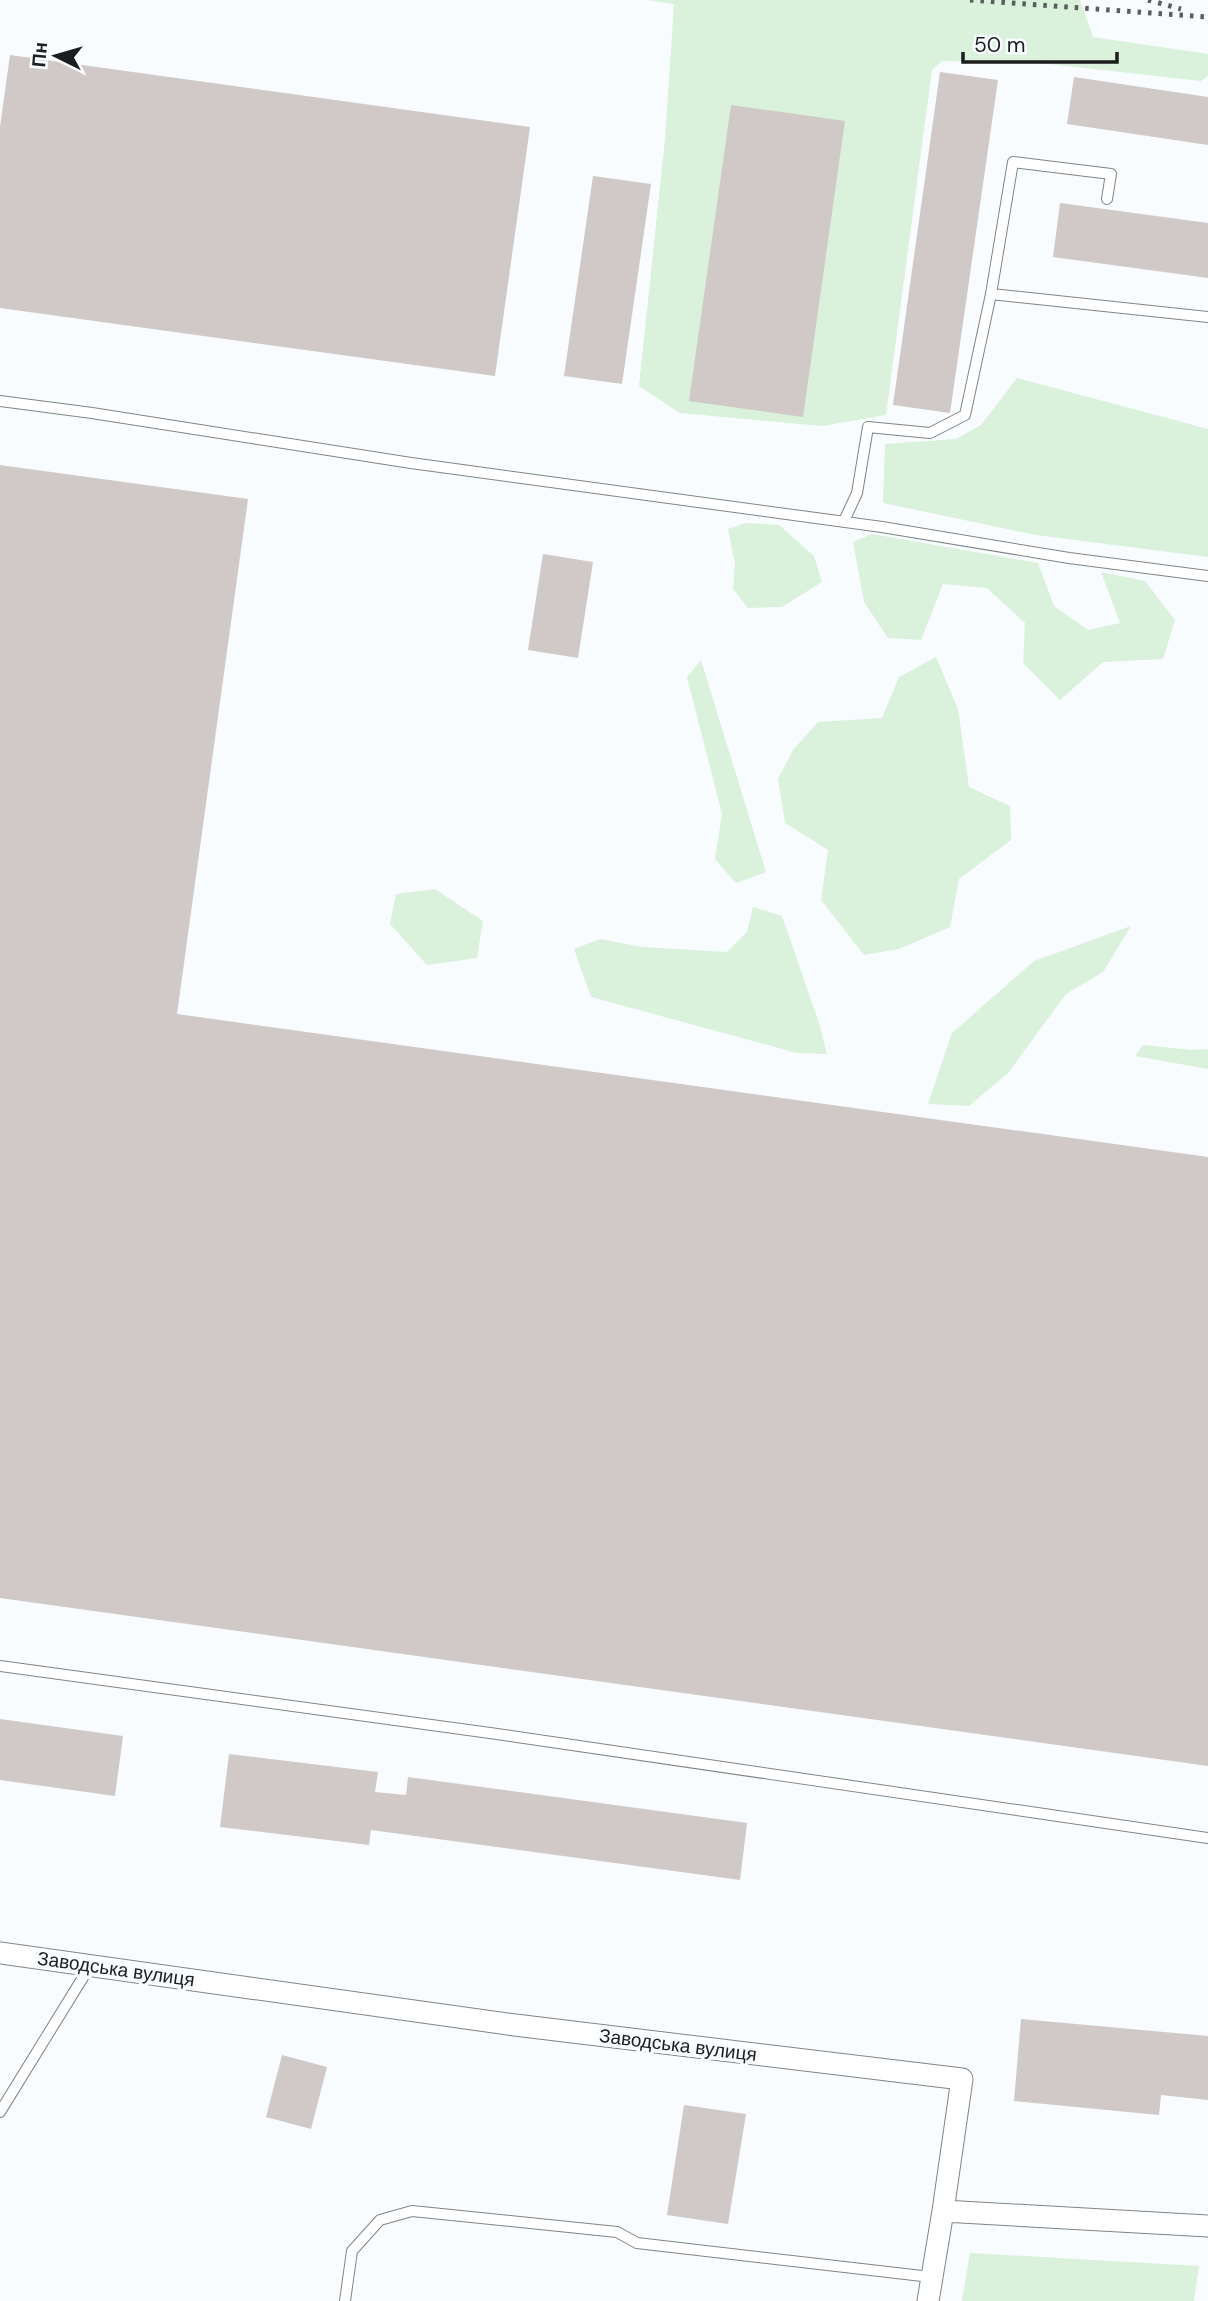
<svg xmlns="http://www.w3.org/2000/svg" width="1208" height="2301" font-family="'DM Sans',sans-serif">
<rect width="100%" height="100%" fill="#f8fcfe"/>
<path fill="#daf1db" d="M 647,0 L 1080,0 L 1093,37 L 1208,54 L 1208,76 L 1201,81 L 1041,63 L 942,61 L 932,70 L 886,415 L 822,426 L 680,413 L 639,386 L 665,139 L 674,4 Z
M 1017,378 L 1208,429 L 1208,557 L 1036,535 L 883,503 L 885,444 L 956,439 L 981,425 Z
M 745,523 L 779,525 L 814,556 L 822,582 L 782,607 L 748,608 L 733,589 L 735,564 L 728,529 Z
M 872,534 L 1038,563 L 1054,606 L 1088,630 L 1120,623 L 1101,572 L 1145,581 L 1175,620 L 1163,659 L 1103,662 L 1060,700 L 1023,663 L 1025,623 L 987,588 L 943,584 L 921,640 L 888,638 L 864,602 L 853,542 Z
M 936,657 L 958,709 L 969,787 L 1010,806 L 1011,840 L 959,879 L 950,927 L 899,949 L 864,955 L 821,900 L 828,850 L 785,823 L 778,779 L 793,750 L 818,722 L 882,718 L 899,677 Z
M 701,660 L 766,872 L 736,883 L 715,859 L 722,814 L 687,677 Z
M 435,889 L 483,921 L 477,958 L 427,965 L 390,924 L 396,894 Z
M 753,907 L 782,916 L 819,1023 L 827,1054 L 797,1053 L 591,997 L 574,949 L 600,939 L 642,947 L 727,952 L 747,932 Z
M 1131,926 L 1103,972 L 1066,994 L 1008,1073 L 969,1106 L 928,1104 L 952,1033 L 1034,961 Z
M 1143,1045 L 1191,1050 L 1208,1049 L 1208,1069 L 1135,1056 Z
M 970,2253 L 1199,2266 L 1194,2301 L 962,2301 Z"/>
<path fill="#d0c9c7" d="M 10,55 L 530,127 L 495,376 L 0,308 L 0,127 Z
M 940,72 L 998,80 L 950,413 L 893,405 Z
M 1074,77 L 1208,97 L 1208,145 L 1067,124 Z
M 731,105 L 845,121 L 803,417 L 689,401 Z
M 593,176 L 651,184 L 622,384 L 564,376 Z
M 1060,203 L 1208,223 L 1208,278 L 1053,257 Z
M 0,465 L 248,499 L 177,1014 L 1208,1157 L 1208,1766 L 0,1598 Z
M 543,554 L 593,562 L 578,658 L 528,650 Z
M 0,1719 L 123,1736 L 115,1796 L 0,1780 Z
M 229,1754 L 378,1772 L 375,1792 L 406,1795 L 408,1777 L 747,1823 L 740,1880 L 371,1830 L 369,1845 L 220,1827 Z
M 1021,2019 L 1208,2036 L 1208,2100 L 1161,2095 L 1159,2115 L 1014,2101 Z
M 282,2055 L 327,2067 L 311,2129 L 266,2117 Z
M 684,2105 L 746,2114 L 728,2224 L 667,2215 Z"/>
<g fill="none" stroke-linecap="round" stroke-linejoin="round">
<defs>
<path id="service" d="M 1107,199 L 1111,174 L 1013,162 L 991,294 L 1208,317
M 0,401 L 92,413 L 411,463 L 882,527 L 1069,558 L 1208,576
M 844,521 L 857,493 L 868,427 L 930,433 L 965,415 L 991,294
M 0,1666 L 490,1733 L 1208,1838
M 0,2112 L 90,1966
M 345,2301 L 352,2251 L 380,2220 L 412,2211 L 617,2232 L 637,2243 L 931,2277"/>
<path id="minor" d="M 0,1953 L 515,2025 L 962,2079 L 943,2211 L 1208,2226
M 928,2301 L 943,2211"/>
</defs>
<use href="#service" stroke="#7f8487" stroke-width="12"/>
<use href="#minor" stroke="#7f8487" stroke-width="23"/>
<use href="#service" stroke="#fff" stroke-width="10"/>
<use href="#minor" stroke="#fff" stroke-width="21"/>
<path stroke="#5b5d5e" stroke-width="5" stroke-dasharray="3.5 7" stroke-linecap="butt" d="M 970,0 L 1208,17
M 1148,0 L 1181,9"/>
</g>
<g text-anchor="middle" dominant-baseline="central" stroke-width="7" stroke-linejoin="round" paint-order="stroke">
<g font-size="19" fill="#1b1d1e" stroke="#f8fcfe">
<text transform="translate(116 1969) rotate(8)">Заводська вулиця</text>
<text transform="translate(678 2045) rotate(7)">Заводська вулиця</text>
</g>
</g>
<g transform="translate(56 56) rotate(275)" stroke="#f8fcfe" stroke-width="5" paint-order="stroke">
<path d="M0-5L12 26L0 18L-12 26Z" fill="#1b1d1e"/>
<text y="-10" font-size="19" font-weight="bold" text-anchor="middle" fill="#1b1d1e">Пн</text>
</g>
<path d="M963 52v10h154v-10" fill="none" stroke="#1b1d1e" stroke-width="3.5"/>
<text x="974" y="52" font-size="21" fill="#1b1d1e" stroke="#f8fcfe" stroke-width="5" paint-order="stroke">50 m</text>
</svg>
